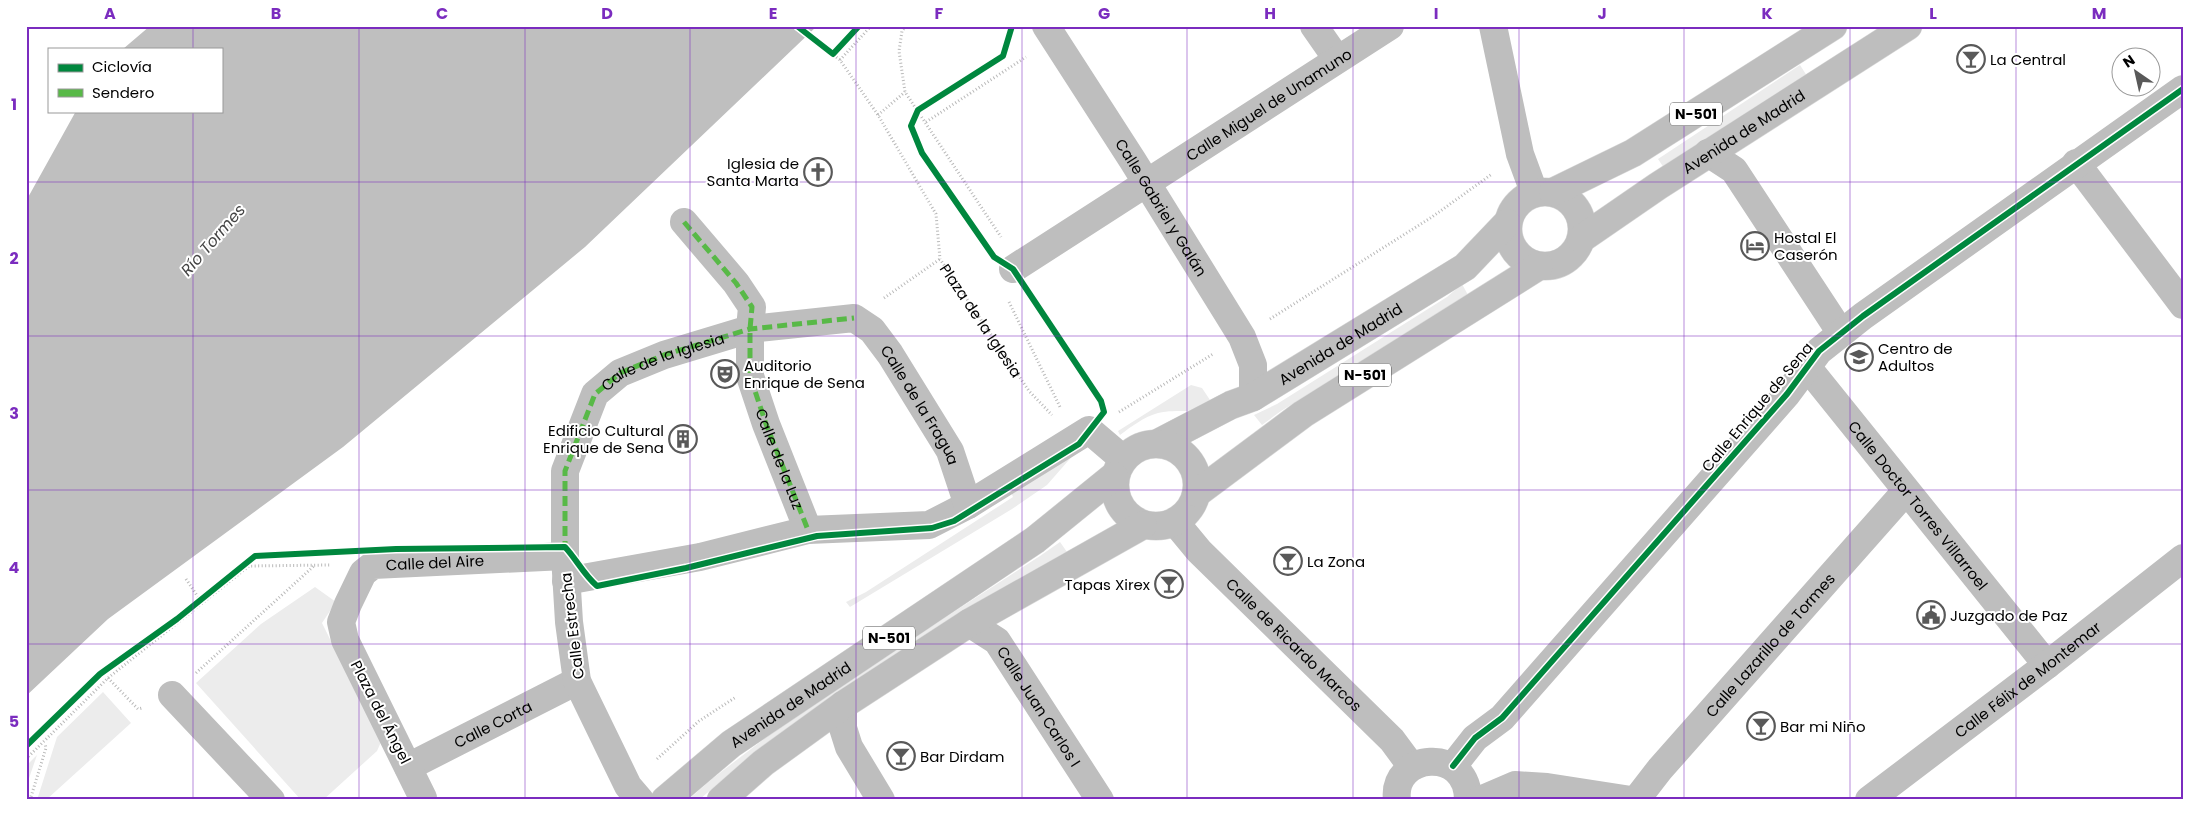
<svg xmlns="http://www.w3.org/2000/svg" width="2209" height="826" font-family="Poppins,sans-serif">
<rect width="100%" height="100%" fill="#fff"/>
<path fill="#ececec" d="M 1800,65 L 1807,76 L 1664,168 L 1658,159 Z
M 1462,284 L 1468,295 L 1281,411 L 1262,425 L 1254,415 L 1277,404 L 1447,297 Z
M 1191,385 L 1202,388 L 1212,403 C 1194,416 1179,408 1158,413 C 1144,417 1132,426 1120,435 L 1118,431 Z
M 1075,453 L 1047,485 L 1012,509 L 850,607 L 846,602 L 866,592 L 1013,497 L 1011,492 Z
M 1060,542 L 1067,552 C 1005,587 946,625 886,664 C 821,706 757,748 699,800 L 688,800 L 712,779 L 795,715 L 1040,556 Z
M 315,587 L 336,602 L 322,623 L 381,742 L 377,751 L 323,800 L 301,800 L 196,683 L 261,624 Z
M 103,692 L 131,723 L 46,800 L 37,800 L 57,737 Z
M 37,755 L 26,787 L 26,766 Z"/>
<path fill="#bfbfbf" d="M 150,26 L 817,26 L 585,247 L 343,447 L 108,619 L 26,696 L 26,201 L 76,111 L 221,111 L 221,49 L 123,49 Z"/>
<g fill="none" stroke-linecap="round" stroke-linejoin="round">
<defs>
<g id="highway">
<circle cx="1545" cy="229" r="37"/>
<path d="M 1553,192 L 1633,153 L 1833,26"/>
<path id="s12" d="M 1581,239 L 1658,186 L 1908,26"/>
<path id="s13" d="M 1158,443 L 1231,405 L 1253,397 L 1465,267 L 1507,223"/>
<circle cx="1156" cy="485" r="41"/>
<path d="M 1197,493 L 1303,414 L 1539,266"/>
<path id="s14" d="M 665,800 L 731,744 L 1035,540 L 1114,476"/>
<path d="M 721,800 L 763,763 L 843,705 L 969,623 L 1143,525"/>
</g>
</defs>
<use href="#highway" stroke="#dbdbdb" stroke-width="29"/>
<g stroke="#b9b9b9" stroke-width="3" stroke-dasharray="1 2.5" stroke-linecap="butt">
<path d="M 906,26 L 902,31 L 899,51 L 905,92 L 1001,237"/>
<path id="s1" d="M 817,42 L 840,60 L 878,115 L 936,214 L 940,259 L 1029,391 L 1052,415"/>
<path d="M 840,60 L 871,26"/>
<path d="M 878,115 L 905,92"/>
<path d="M 926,122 L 1026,57"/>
<path d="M 884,298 L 940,259"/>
<path d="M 1009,302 L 1061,409"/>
<path d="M 1270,319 L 1432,217 L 1492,174"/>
<path d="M 1119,412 L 1213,354"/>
<path d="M 186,579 L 202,603"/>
<path d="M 196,673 L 315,565"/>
<path d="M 108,678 L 138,709 L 142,708"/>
<path d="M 26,759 L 108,678 L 249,566 L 330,565"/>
<path d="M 657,759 L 699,721 L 736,697"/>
<path d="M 30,800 L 46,748 L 45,743"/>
</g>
<g stroke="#bebebe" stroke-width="28">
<path id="s2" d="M 1046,26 L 1133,161 L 1242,337 L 1253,365 L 1253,397"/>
<path d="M 1314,26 L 1337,59"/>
<path d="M 1493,26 L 1520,154 L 1534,192"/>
<path d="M 1708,153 L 1734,170 L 1841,333"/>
<path d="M 2076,163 L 2183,305"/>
<path d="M 684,222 L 736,283 L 752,307 L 750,329 L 750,376 L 766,424 L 808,530"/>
<path id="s3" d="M 1013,269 L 1390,26"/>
<path id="s4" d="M 1808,368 L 2047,665"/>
<path id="s5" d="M 1175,522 L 1199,551 L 1392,740 L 1412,767"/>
<path d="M 566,581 L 700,557 L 808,530 L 929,525 L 968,505 L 1089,430 L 1123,459"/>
<path id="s6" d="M 969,623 L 997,641 L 1100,800"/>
<path d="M 172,695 L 271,800"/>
<path d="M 843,705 L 843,728 L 849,747 L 881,800"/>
<path d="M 1453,766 L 1475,738 L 1502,718 L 1787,394 L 1819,351 L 1863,316 L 2183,89"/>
<path id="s7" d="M 408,767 L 577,681"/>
<path id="s8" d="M 421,800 L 423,798 L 345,640 L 341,622 L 348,604 L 363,573 L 373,565 L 565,556"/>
<path id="s9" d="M 640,800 L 628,786 L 577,681 L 569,622 L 565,556 L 565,471 L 595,394 L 620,373 L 664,355 L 750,329 L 854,318 L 872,330 L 890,354 L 950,451 L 968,505"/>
<path d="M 1397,800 C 1391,753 1468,745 1468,800"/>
<path d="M 1480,800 L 1515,785 L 1547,787 L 1631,800"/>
<path id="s10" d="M 1636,800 L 1660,769 L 1906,491"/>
<path id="s11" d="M 1869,800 L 2047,665 L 2183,558"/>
</g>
<use href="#highway" stroke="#bebebe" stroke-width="28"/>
<g stroke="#58b947" stroke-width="5" stroke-dasharray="10 5" stroke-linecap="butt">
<path id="s15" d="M 684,222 L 736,283 L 752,307 L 750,329 L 750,376 L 766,424 L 808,530"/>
<path id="s16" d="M 565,551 L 565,471 L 595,394 L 620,373 L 664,355 L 750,329 L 854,318"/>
</g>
<defs>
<path id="cycleway" d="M 797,26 L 833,54 L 859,26
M 26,746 L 100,674 L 177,619 L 255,556 L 396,549 L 565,547 C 577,560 584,575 597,586 L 686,568 L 817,536 L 932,528 L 954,521 L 1079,444 L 1104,412 L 1101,401 L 1013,269 L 994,257 L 922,153 L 911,126 L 918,110 L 1003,56 L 1012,26
M 1453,766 L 1475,738 L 1502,718 L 1787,394 L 1819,351 L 1863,316 L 2183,89"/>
</defs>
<use href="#cycleway" stroke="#fff" stroke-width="9"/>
<use href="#cycleway" stroke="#00873e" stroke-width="6"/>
</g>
<path fill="none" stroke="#7b2cbf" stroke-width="1" stroke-opacity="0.55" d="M 193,26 L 193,49M 359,26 L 359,800M 525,26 L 525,800M 690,26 L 690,800M 856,26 L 856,800M 1022,26 L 1022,800M 1187,26 L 1187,800M 1353,26 L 1353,800M 1519,26 L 1519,800M 1684,26 L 1684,800M 1850,26 L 1850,800M 2016,26 L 2016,800M 193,111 L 193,800M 26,182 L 2183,182M 26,336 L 2183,336M 26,490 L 2183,490M 26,644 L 2183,644"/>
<defs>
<symbol id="bar-ring" viewBox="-11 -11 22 22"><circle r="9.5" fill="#fff" stroke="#595959" stroke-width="1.5"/><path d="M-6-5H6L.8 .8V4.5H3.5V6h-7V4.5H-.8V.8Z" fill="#595959"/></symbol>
<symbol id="church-ring" viewBox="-11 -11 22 22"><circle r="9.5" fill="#fff" stroke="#595959" stroke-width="1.5"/><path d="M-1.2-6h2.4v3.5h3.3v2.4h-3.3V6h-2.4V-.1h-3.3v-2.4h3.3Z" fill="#595959"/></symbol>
<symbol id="hotel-ring" viewBox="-11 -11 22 22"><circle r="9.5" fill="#fff" stroke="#595959" stroke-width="1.5"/><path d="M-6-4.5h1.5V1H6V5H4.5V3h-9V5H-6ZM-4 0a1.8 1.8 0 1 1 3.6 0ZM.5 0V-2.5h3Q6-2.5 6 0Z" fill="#595959"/></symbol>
<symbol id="school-ring" viewBox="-11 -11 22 22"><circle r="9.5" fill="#fff" stroke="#595959" stroke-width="1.5"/><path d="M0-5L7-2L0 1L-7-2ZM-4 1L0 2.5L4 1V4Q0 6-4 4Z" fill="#595959"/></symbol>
<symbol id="theatre-ring" viewBox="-11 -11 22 22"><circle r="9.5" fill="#fff" stroke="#595959" stroke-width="1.5"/><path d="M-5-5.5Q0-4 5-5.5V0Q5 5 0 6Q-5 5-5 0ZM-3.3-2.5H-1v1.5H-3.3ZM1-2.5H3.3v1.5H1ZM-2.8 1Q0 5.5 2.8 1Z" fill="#595959"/></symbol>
<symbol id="building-ring" viewBox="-11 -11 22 22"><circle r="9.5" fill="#fff" stroke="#595959" stroke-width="1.5"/><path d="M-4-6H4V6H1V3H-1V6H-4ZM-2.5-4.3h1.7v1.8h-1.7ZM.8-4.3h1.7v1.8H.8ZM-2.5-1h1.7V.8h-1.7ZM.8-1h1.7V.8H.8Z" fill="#595959"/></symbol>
<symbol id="civic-ring" viewBox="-11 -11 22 22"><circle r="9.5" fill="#fff" stroke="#595959" stroke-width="1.5"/><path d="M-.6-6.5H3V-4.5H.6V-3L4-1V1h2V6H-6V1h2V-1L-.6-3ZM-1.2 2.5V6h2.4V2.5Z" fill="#595959"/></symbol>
</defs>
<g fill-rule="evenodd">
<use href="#bar-ring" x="1955" y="43" width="32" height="32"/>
<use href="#church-ring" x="802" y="156" width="32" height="32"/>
<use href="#hotel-ring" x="1739" y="230" width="32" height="32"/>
<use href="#school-ring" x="1843" y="341" width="32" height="32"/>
<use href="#theatre-ring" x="709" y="358" width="32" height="32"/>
<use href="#building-ring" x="667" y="423" width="32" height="32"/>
<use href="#bar-ring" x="1272" y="545" width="32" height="32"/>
<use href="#bar-ring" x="1153" y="568" width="32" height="32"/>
<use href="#civic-ring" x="1915" y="599" width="32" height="32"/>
<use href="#bar-ring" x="1745" y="710" width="32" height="32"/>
<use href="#bar-ring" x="885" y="740" width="32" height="32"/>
</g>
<g text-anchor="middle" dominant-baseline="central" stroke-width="4" stroke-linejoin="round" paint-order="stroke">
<g fill="#fff" stroke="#4c4c4c" stroke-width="1">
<rect x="1670" y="102.5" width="52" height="23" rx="4"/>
<rect x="1339" y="363.5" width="52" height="23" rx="4"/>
<rect x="863" y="626.5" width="52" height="23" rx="4"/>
</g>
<g font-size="14" font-weight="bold" fill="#000">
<text x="1696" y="114">N-501</text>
<text x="1365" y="375">N-501</text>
<text x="889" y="638">N-501</text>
</g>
<g font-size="15" fill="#000" stroke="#fff" text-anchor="start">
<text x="1990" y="59">La Central</text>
<text x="799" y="163" text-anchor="end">Iglesia de<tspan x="799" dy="17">Santa Marta</tspan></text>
<text x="1774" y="237">Hostal El<tspan x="1774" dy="17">Caserón</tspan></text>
<text x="1878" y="348">Centro de<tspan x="1878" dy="17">Adultos</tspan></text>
<text x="744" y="365">Auditorio<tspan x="744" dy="17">Enrique de Sena</tspan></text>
<text x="664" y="430" text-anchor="end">Edificio Cultural<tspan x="664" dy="17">Enrique de Sena</tspan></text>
<text x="1307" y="561">La Zona</text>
<text x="1150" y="584" text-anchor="end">Tapas Xirex</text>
<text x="1950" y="615">Juzgado de Paz</text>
<text x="1780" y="726">Bar mi Niño</text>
<text x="920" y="756">Bar Dirdam</text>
</g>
<g font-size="15" fill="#000" stroke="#fff">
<text stroke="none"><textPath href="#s3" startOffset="304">Calle Miguel de Unamuno</textPath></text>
<text stroke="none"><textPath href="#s12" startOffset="195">Avenida de Madrid</textPath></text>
<text stroke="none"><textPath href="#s2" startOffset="215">Calle Gabriel y Galán</textPath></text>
<text stroke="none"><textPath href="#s1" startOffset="330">Plaza de la Iglesia</textPath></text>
<text stroke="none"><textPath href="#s13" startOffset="208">Avenida de Madrid</textPath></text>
<text stroke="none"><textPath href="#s16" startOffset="239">Calle de la Iglesia</textPath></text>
<text stroke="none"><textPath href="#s9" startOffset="814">Calle de la Fragua</textPath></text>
<text transform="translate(1757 407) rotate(-50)">Calle Enrique de Sena</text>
<text stroke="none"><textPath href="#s15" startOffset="266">Calle de la Luz</textPath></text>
<text stroke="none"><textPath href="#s4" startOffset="176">Calle Doctor Torres Villarroel</textPath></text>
<text stroke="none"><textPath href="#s8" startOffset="326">Calle del Aire</textPath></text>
<text transform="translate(572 626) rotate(-97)">Calle Estrecha</text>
<text stroke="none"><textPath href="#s5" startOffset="171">Calle de Ricardo Marcos</textPath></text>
<text stroke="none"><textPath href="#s10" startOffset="205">Calle Lazarillo de Tormes</textPath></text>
<text stroke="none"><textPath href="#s11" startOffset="199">Calle Félix de Montemar</textPath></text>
<text stroke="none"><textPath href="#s14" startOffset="158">Avenida de Madrid</textPath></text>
<text stroke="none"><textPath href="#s6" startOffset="111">Calle Juan Carlos I</textPath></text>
<text transform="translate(381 712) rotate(63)">Plaza del Ángel</text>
<text stroke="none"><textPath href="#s7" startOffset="95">Calle Corta</textPath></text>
</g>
<g font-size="16" font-style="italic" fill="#444" stroke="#fff">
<text transform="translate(213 240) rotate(-49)">Río Tormes</text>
</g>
</g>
<rect width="2209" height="826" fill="none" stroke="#ffffff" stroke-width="55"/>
<rect x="48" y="48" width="175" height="65" fill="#ffffff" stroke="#999999"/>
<rect x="58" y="64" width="25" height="8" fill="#00873e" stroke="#999999"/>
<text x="92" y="72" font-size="15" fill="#000000">Ciclovía</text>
<rect x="58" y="89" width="25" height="8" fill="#58b947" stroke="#999999"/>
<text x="92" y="98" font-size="15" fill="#000000">Sendero</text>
<g transform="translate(2136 72) rotate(326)"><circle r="24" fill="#ffffff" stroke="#999999"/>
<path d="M0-4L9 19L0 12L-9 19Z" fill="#595959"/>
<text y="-8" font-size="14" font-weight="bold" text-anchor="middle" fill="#000000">N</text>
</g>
<rect x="28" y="28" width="2154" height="770" fill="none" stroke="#7b2cbf" stroke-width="2"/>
<g font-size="16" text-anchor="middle" font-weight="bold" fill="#7b2cbf">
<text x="110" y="19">A</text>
<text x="276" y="19">B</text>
<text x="442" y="19">C</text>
<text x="607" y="19">D</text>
<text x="773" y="19">E</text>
<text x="939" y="19">F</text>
<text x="1104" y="19">G</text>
<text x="1270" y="19">H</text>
<text x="1436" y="19">I</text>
<text x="1602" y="19">J</text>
<text x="1767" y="19">K</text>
<text x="1933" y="19">L</text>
<text x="2099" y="19">M</text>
<text x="14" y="110">1</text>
<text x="14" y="264">2</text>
<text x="14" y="419">3</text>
<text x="14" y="573">4</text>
<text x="14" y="727">5</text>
</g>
</svg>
